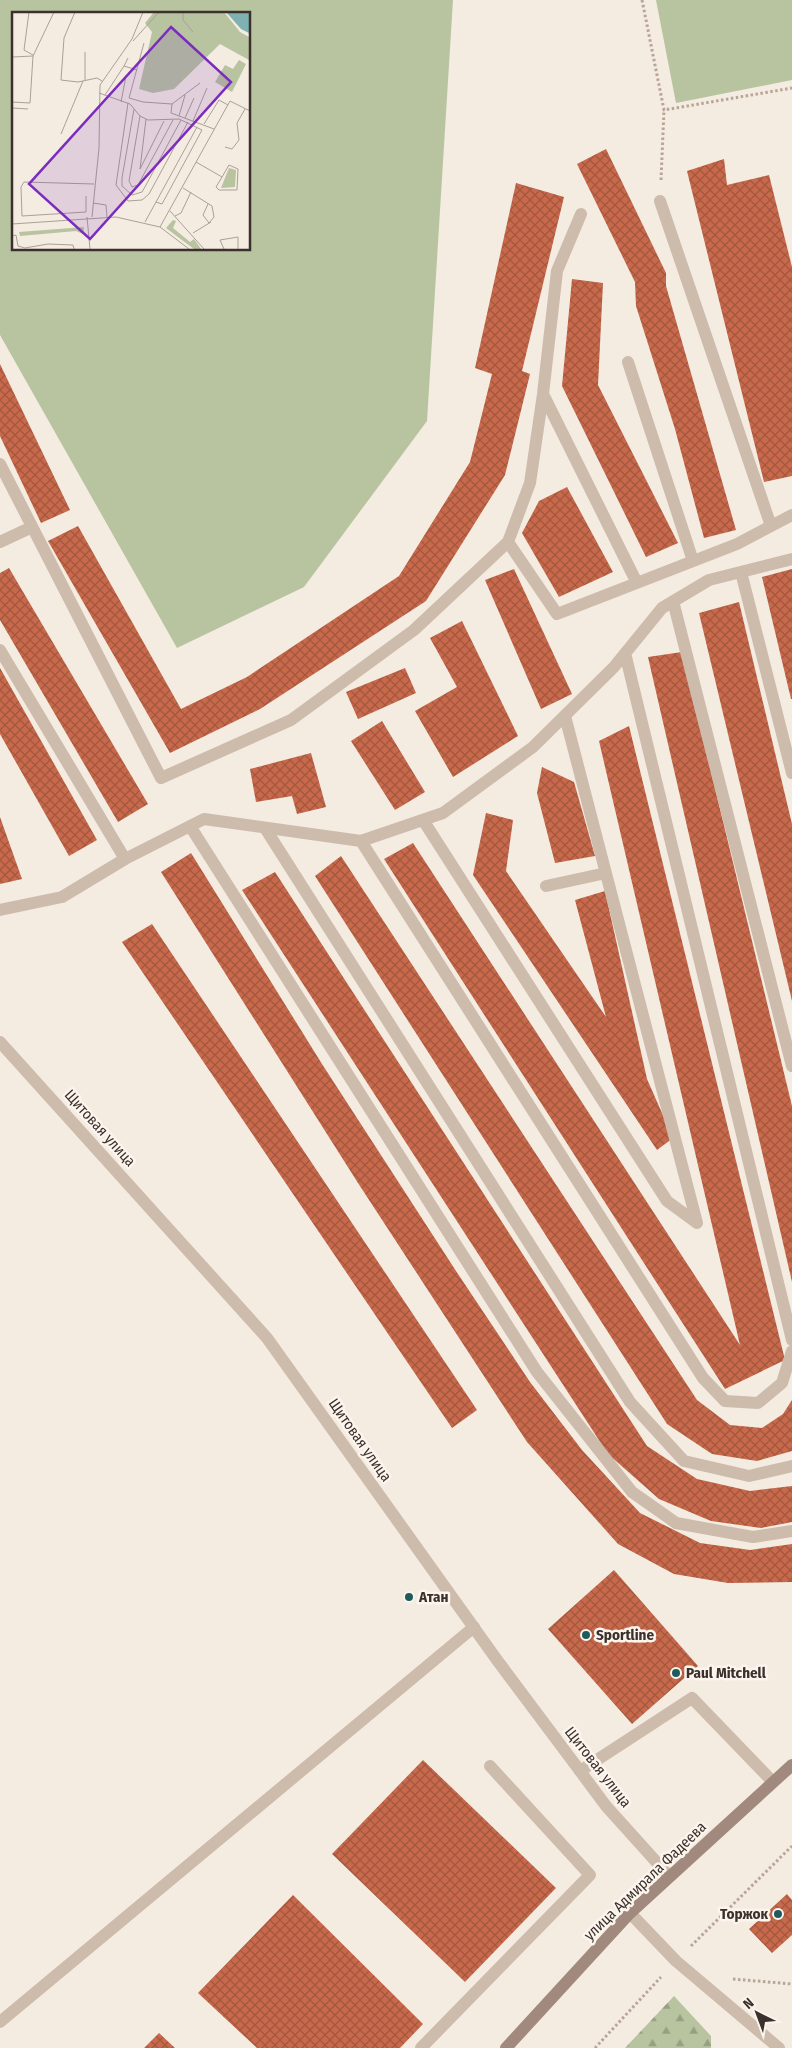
<svg xmlns="http://www.w3.org/2000/svg" width="792" height="2048" font-family="'Fira Sans Condensed',sans-serif">
<defs>
<pattern id="forest-firs" width="22" height="20" patternUnits="userSpaceOnUse" patternTransform="scale(1.25)"><rect width="22" height="20" fill="#b8c4a0"/><path d="M5 1l3.5 6h-7zM16 11l3.5 6h-7z" fill="#97a083"/></pattern>
<pattern id="building-cross-hatch" width="8" height="8" patternUnits="userSpaceOnUse" patternTransform="scale(1.25)"><rect width="8" height="8" fill="#c8694b"/><path d="M0 0l8 8M0 8l8-8" fill="none" stroke="#a4573f"/></pattern>
</defs>
<rect width="100%" height="100%" fill="#f4ebe1"/>
<path fill="#b8c4a0" fill-rule="evenodd" d="M 0,0 L 453,0 L 427,421 L 304,587 L 177,648 L 0,335 ZM 14,14 L 249,14 L 249,249 L 14,249 Z
M 656,0 L 792,0 L 792,80 L 676,103 Z"/>
<path fill="url(#forest-firs)" d="M 674,1996 L 711,2036 L 711,2048 L 625,2048 Z"/>
<path fill="url(#building-cross-hatch)" d="M 606,149 L 666,273 L 666,286 L 736,530 L 704,538 L 675,429 L 636,306 L 635,282 L 577,164 Z
M 724,159 L 727,185 L 769,175 L 792,267 L 792,476 L 764,482 L 687,171 Z
M 516,183 L 564,197 L 522,371 L 530,374 L 505,475 L 426,601 L 260,709 L 170,753 L 48,541 L 78,526 L 181,709 L 247,677 L 399,576 L 470,462 L 492,374 L 475,368 Z
M 572,279 L 603,283 L 598,385 L 678,543 L 646,557 L 562,386 Z
M 0,364 L 70,510 L 41,523 L 0,436 Z
M 567,487 L 613,572 L 559,597 L 522,533 L 539,501 Z
M 9,568 L 148,804 L 118,822 L 0,620 L 0,573 Z
M 514,569 L 572,694 L 541,709 L 485,580 Z
M 792,569 L 792,699 L 791,699 L 762,577 Z
M 739,602 L 792,824 L 792,1001 L 699,613 Z
M 462,621 L 518,736 L 453,777 L 415,711 L 457,687 L 430,638 Z
M 682,652 L 792,1106 L 792,1282 L 648,657 Z
M 0,668 L 97,840 L 69,856 L 0,734 Z
M 405,668 L 416,693 L 358,719 L 346,692 Z
M 382,721 L 425,792 L 395,810 L 351,741 Z
M 629,726 L 785,1360 L 725,1389 L 384,859 L 413,843 L 740,1345 L 599,741 Z
M 311,753 L 326,807 L 297,814 L 292,796 L 256,802 L 250,769 Z
M 542,767 L 574,782 L 595,856 L 555,863 L 537,793 Z
M 486,813 L 513,820 L 506,871 L 606,1017 L 575,900 L 605,891 L 647,1079 L 673,1138 L 657,1150 L 473,875 Z
M 0,817 L 22,879 L 0,884 Z
M 191,853 L 322,1064 L 456,1271 L 530,1382 L 582,1450 L 640,1513 L 700,1543 L 750,1550 L 792,1544 L 792,1582 L 728,1583 L 674,1574 L 618,1544 L 527,1442 L 358,1183 L 161,872 Z
M 341,856 L 697,1400 L 730,1425 L 762,1428 L 783,1414 L 792,1400 L 792,1451 L 757,1461 L 712,1454 L 667,1424 L 315,876 Z
M 275,872 L 647,1446 L 697,1479 L 750,1491 L 792,1486 L 792,1522 L 761,1528 L 711,1521 L 659,1499 L 608,1454 L 242,890 Z
M 152,924 L 477,1410 L 452,1428 L 122,942 Z
M 614,1570 L 698,1666 L 632,1724 L 548,1629 Z
M 423,1760 L 556,1888 L 465,1982 L 332,1854 Z
M 787,1894 L 792,1900 L 792,1935 L 772,1953 L 749,1929 Z
M 293,1895 L 423,2024 L 400,2048 L 257,2048 L 198,1993 Z
M 159,2033 L 175,2048 L 144,2048 Z"/>
<g fill="none" stroke-linecap="round" stroke-linejoin="round">
<path stroke="#b9a596" stroke-width="3" stroke-dasharray="2.5 2.5" stroke-linecap="butt" d="M 642,0 L 664,110 L 792,88
M 661,180 L 664,110
M 691,1946 L 792,1846
M 733,1979 L 792,1984
M 595,2048 L 661,1977"/>
<path stroke="#cdbbac" stroke-width="12" d="M 660,201 L 771,526
M 628,362 L 693,561
M 543,394 L 637,583
M 0,464 L 161,778 L 291,720 L 414,630 L 508,542 L 557,614 L 737,544 L 792,515
M 0,542 L 32,527
M 508,542 L 530,483 L 543,394 L 557,271 L 581,214
M 741,572 L 792,773
M 673,601 L 792,1066
M 0,650 L 125,859
M 625,653 L 792,1340
M 423,820 L 667,1201 L 697,1223 L 565,716
M 190,826 L 537,1372 L 632,1492 L 676,1523 L 753,1537 L 792,1531
M 265,828 L 630,1402 L 684,1461 L 749,1476 L 792,1466
M 361,841 L 703,1378 L 725,1401 L 758,1403 L 782,1383 L 792,1351
M 546,886 L 606,873
M 0,910 L 62,897 L 125,859 L 204,819 L 361,841 L 443,813 L 533,747 L 614,667 L 662,608 L 709,580 L 792,559
M 580,1771 L 692,1698 L 773,1782
M 630,1913 L 676,1961 L 779,2048
M 0,2022 L 474,1627
M 421,2048 L 590,1875 L 490,1766"/>
<path stroke="#cdbbac" stroke-width="12" d="M 0,1042 L 267,1338 L 497,1660 L 580,1771 L 606,1806 L 669,1876"/>
<path stroke="#a18a7d" stroke-width="12" d="M 506,2048 L 630,1913 L 792,1765"/>
</g>
<g fill="#1f5a5e" stroke="#fbf5ee" stroke-width="2">
<circle cx="409" cy="1597" r="5"/>
<circle cx="586" cy="1635" r="5"/>
<circle cx="676" cy="1673" r="5"/>
<circle cx="778" cy="1914" r="5"/>
</g>
<g text-anchor="middle" dominant-baseline="central" stroke-width="5" stroke-linejoin="round" paint-order="stroke">
<g font-size="15" fill="#3b302b" stroke="#fbf5ee">
<text transform="translate(100 1128) rotate(48)">Щитовая улица</text>
<text transform="translate(360 1440) rotate(55)">Щитовая улица</text>
<text transform="translate(598 1767) rotate(52)">Щитовая улица</text>
<text transform="translate(645 1881) rotate(-44)">улица Адмирала Фадеева</text>
</g>
<g font-size="15" font-weight="bold" fill="#3b302b" stroke="#fbf5ee" text-anchor="start">
<text x="419" y="1597">Атан</text>
<text x="596" y="1635">Sportline</text>
<text x="686" y="1673">Paul Mitchell</text>
<text x="768" y="1914" text-anchor="end">Торжок</text>
</g>
</g>
<g transform="translate(12 12)">
<rect width="238" height="238" fill="#f4ebe1"/>
<path d="M 142,0 L 212,0 L 228,20 L 237,25 L 237,48 L 208,32 L 162,77 L 141,81 L 127,77 L 140,20 L 133,11 ZM 227,48 L 234,52 L 220,80 L 203,70 L 213,53 L 221,57 Z" fill="#b8c4a0"/>
<path d="M 72,215 L 71,222 L 64,219 L 8,224 L 7,220 Z" fill="#b8c4a0"/>
<path d="M 217,156 L 224,158 L 223,175 L 209,176 ZM 161,208 L 164,209 L 161,216 L 178,230 L 182,227 L 189,237 L 182,237 L 154,216 Z" fill="#b8c4a0"/>
<path d="M 214,0 L 237,0 L 237,21 L 229,17 Z" fill="#7fb0b2"/>
<path fill="none" stroke="#aaa098" stroke-width="1" d="M 17,0 L 12,38 L 21,43M 63,0 L 52,26 L 49,68 L 66,70 L 85,66 L 90,69M 171,0 L 171,8 L 181,20M 121,29 L 147,0M 132,31 L 117,86 L 131,90 L 160,92 L 159,101 L 202,117M 73,40 L 73,68M 0,45 L 21,44 L 42,0M 116,46 L 112,54 L 125,58M 87,81 L 118,92 L 128,104 L 136,108 L 167,107 L 190,118 L 150,192 L 144,190 L 133,210M 93,83 L 112,54M 0,90 L 18,91 L 21,44M 109,90 L 114,64M 116,91 L 104,173 L 116,189 L 130,188 L 137,182 L 176,110M 160,92 L 188,71M 0,96 L 16,97M 122,97 L 110,166 L 110,174 L 120,183 L 130,180 L 134,173 L 169,108M 128,104 L 117,169 L 120,175 L 126,173 L 161,108M 167,104 L 173,83M 173,106 L 182,86M 134,107 L 128,157 L 152,109M 181,109 L 195,76M 192,112 L 207,88 L 216,93M 49,122 L 71,69M 213,135 L 220,137 L 227,128 L 225,111 L 233,97M 184,150 L 210,165 L 204,175 L 207,178 L 225,178 L 226,157 L 217,153 L 210,165M 171,176 L 200,194 L 202,205 L 197,211 L 191,203 L 196,192M 74,184 L 74,200 L 10,204 L 9,175 L 12,170 L 82,172M 144,190 L 185,115M 81,191 L 94,193 L 95,205M 158,199 L 192,237M 163,204 L 169,201 L 179,180M 75,205 L 78,237M 80,205 L 87,136 L 88,73 L 120,27 L 131,0M 0,212 L 104,205 L 148,215 L 177,237M 148,215 L 218,89 L 238,99M 181,221 L 199,210M 0,224 L 4,223 L 6,234 L 13,236 L 36,232 L 61,233 L 62,237M 212,237 L 208,228 L 226,225 L 226,237"/>
<path fill="#7b2cbf" fill-opacity="0.15" stroke="#7b2cbf" stroke-width="2.5" d="M 159,15 L 219,70 L 78,227 L 17,172 Z"/>
<rect width="238" height="238" fill="none" stroke="#3b302b" stroke-width="2.5"/>
</g>
<g transform="translate(757 2013) rotate(318)" stroke="#fbf5ee" stroke-width="4" paint-order="stroke">
<path d="M0-4L9 19L0 12L-9 19Z" fill="#3b302b"/>
<text y="-8" font-size="14" font-weight="bold" text-anchor="middle" fill="#3b302b">N</text>
</g>
</svg>
